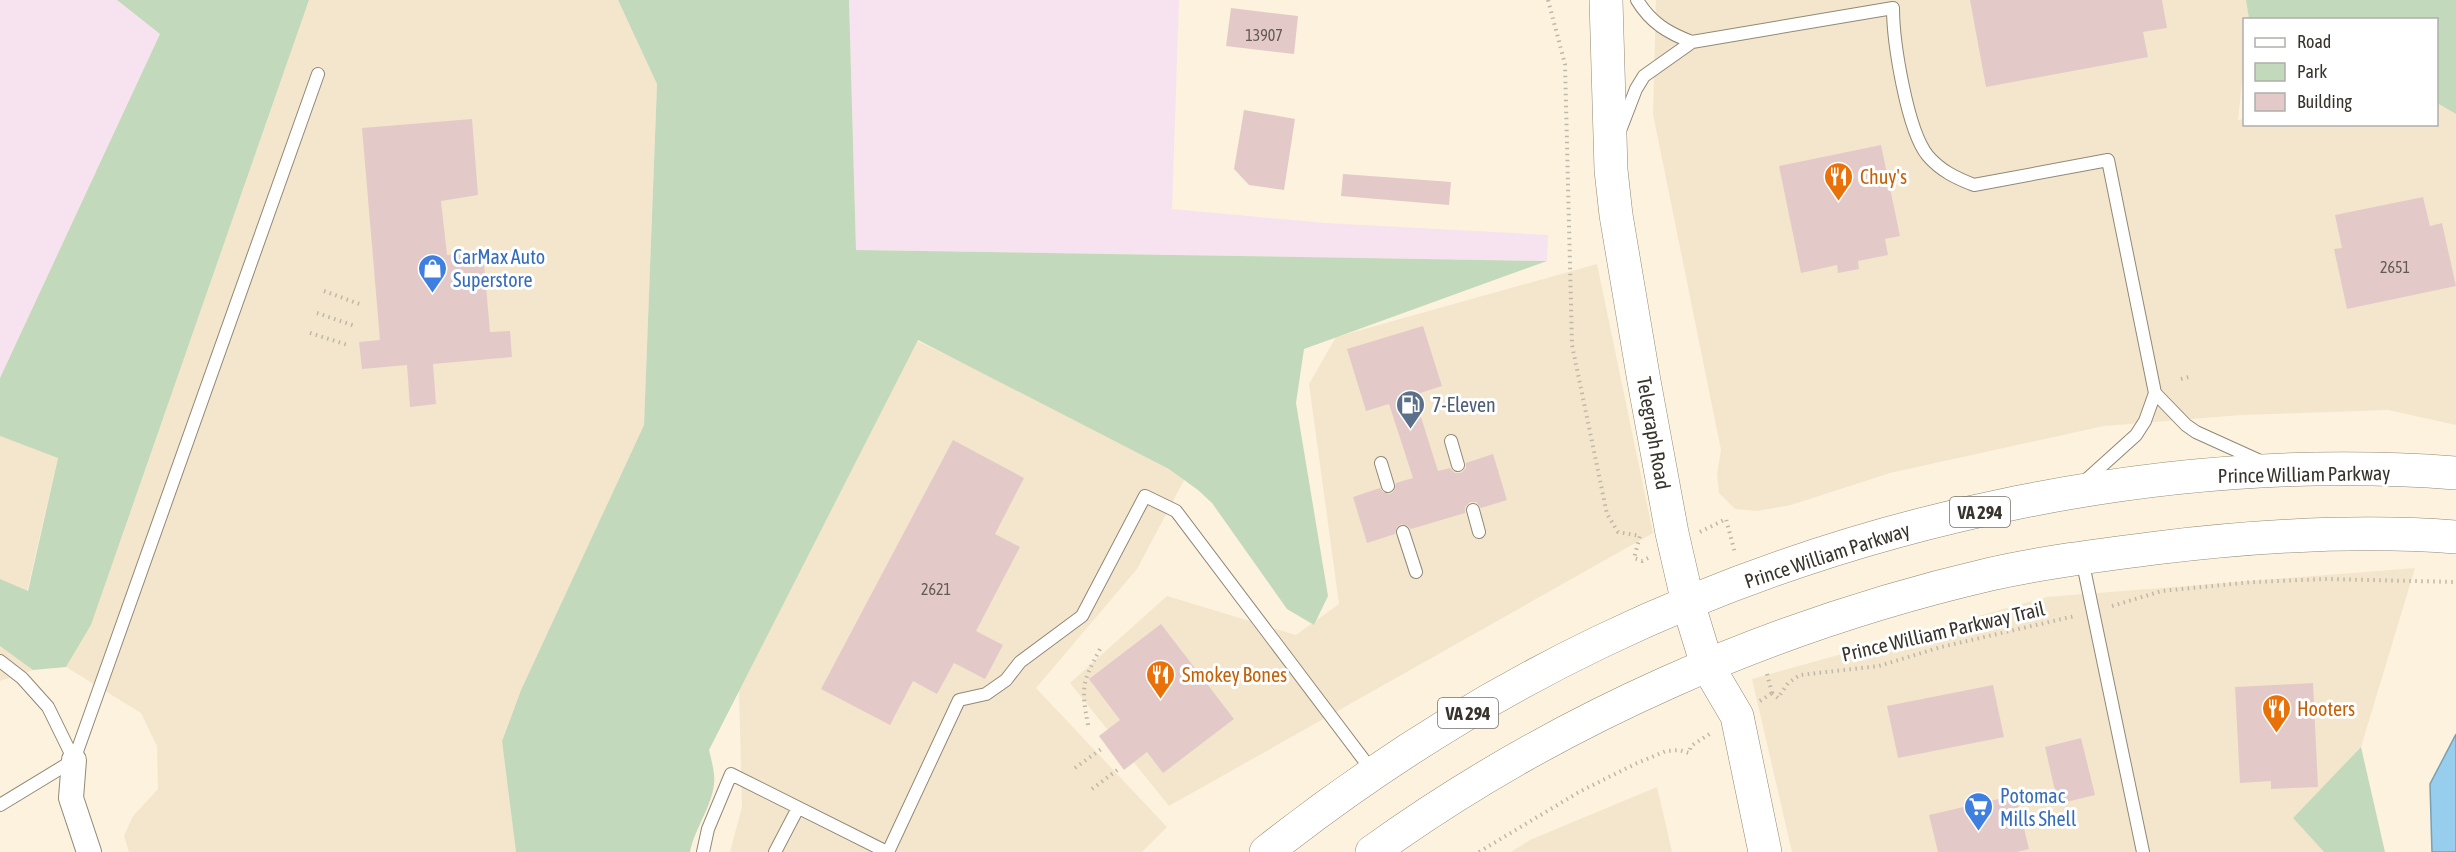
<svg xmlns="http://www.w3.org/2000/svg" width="2456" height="852" font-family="'Asap Condensed',sans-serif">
<rect width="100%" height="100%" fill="#fcf2de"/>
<path fill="#f4e6cc" d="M 309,0 L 618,0 L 657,84 L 644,425 L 521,690 L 502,740 L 516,852 L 129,852 L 124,836 L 133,816 L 158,789 L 157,746 L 141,713 L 66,667 L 91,625 Z
M 1656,0 L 2246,0 L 2249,19 L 2244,20 L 2244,64 L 2238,120 L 2244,119 L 2244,124 L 2436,124 L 2437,103 L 2456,114 L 2456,425 L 2388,410 L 2241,415 L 2104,426 L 1890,473 L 1791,505 L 1757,511 L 1735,509 L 1719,493 L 1717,474 L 1721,450 L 1653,114 Z
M 1597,264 L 1653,533 L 1169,806 L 1070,683 L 1167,596 L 1296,635 L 1339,604 L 1309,384 L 1336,337 Z
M 900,333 L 1190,469 L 1137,569 L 1036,688 L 1167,827 L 1142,852 L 730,852 L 742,807 L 738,651 Z
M 0,436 L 58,457 L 27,592 L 33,670 L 0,681 Z
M 2415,568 L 2361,747 L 2293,818 L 2324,852 L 1792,852 L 1752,679 L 2047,597 Z
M 1657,787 L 1672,852 L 1511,852 L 1530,840 Z"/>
<path fill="#f7e2f0" d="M 0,0 L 117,0 L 160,34 L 0,378 Z
M 849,0 L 1179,0 L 1172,209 L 1325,223 L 1548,235 L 1547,261 L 856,250 Z"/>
<path fill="#c3d9bb" d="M 117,0 L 309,0 L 91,625 L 66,667 L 33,670 L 0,646 L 0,579 L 28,591 L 58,458 L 0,436 L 0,378 L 160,34 Z
M 618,0 L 849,0 L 856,250 L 1547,261 L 1304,349 L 1296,403 L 1328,596 L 1314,625 L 1287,609 L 1212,503 L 1198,490 L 1169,469 L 918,340 L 709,750 C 711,758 713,766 714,774 C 717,800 695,826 690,852 L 516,852 L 502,741 L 521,690 L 644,425 L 657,84 Z
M 2246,0 L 2456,0 L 2456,114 L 2437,103 L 2436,20 L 2249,19 Z
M 2361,747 L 2385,852 L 2324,852 L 2293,818 Z"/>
<path fill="#97ceed" stroke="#7aa0b3" stroke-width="1.5" d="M 2456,734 L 2456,852 L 2432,852 L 2430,784 Z"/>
<path fill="#e3cac8" d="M 1970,0 L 2162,0 L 2167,28 L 2143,32 L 2148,57 L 1986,87 Z
M 1231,8 L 1298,16 L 1294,54 L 1226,46 Z
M 1244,110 L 1295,119 L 1284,190 L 1249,185 L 1234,169 Z
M 472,119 L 478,195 L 441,201 L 447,255 L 483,252 L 490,332 L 510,331 L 512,357 L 433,364 L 436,404 L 410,407 L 407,365 L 362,369 L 359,342 L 380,340 L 362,128 Z
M 1881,145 L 1900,236 L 1885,239 L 1888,255 L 1858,261 L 1859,269 L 1838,273 L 1837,265 L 1801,273 L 1779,166 Z
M 1343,174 L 1451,182 L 1449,205 L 1341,196 Z
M 2423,197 L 2430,226 L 2442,223 L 2456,286 L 2347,309 L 2334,249 L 2342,248 L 2335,215 Z
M 1423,326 L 1442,386 L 1414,395 L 1438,471 L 1450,468 L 1455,473 L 1461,473 L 1466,468 L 1466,463 L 1493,454 L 1507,500 L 1481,508 L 1476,502 L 1470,502 L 1465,507 L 1465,513 L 1411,529 L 1408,526 L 1401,524 L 1397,527 L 1395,534 L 1367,543 L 1353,497 L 1380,488 L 1383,492 L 1390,494 L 1394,491 L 1396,483 L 1413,478 L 1389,404 L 1366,411 L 1347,349 Z
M 953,440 L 1024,478 L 995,534 L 1020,547 L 976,631 L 1003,645 L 985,679 L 954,663 L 937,694 L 913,681 L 890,725 L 821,689 Z
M 1161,624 L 1234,719 L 1163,773 L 1147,752 L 1124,770 L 1099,736 L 1120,720 L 1089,679 Z
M 2313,683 L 2318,787 L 2271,789 L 2271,781 L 2240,783 L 2235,687 Z
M 1993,685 L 2004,737 L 1898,758 L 1887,706 Z
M 2081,738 L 2095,795 L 2058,804 L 2045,747 Z
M 2016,795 L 2029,849 L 2017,852 L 1938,852 L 1929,815 Z"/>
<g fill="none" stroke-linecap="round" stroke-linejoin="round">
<defs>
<path id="service" d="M 1637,0 C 1651,23 1668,33 1692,42
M 1621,128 L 1636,89 L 1644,76 L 1692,42 L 1893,8 C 1893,41 1907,131 1928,156 C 1941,171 1956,178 1974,185 L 2108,160 L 2155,393 L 2145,421 L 2136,435 L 2085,481
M 2155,393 L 2186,425 L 2196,432 L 2260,461
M 1451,441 L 1458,465
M 1381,463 L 1388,486
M 1473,510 L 1479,532
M 1403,532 L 1416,572
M 2082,559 L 2143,852
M 0,661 L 22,678 L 48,707 L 74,760
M 0,805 L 74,760 L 318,74
M 703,852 L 708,829 L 731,774 L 887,852
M 775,852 L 798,808
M 888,852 L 959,700 L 986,694 L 1006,680 L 1020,662 L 1082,616 L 1145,496 L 1176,511 L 1373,772"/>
<path id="minor" d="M 74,760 L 71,798 L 89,852"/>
<path id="secondary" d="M 1606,0 L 1611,170 L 1616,215 L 1644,381 L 1672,533 L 1688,603 L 1707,665 L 1737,716 L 1765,852"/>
<path id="trunk" d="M 1266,852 C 1370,770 1483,698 1602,641 C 1861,517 2169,451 2456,473
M 1372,852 C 1555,720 1771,625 1991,574 C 2045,562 2101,555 2156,548 C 2255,536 2356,529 2456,537"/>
</defs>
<use href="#service" stroke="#918876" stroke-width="14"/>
<use href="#minor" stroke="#918876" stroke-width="26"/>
<use href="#secondary" stroke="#918876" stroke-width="34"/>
<use href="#trunk" stroke="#918876" stroke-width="34"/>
<path stroke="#bfb7a7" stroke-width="4" stroke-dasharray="1.5 4.5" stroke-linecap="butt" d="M 1548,0 L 1565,64 L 1572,345 L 1607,514 L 1618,532 L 1640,536 L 1634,558 L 1642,561 L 1648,558
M 324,291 L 362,305
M 317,313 L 355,326
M 310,333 L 348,345
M 2181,379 L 2189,377
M 1700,532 L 1726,519 L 1735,553
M 2112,606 L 2162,591 L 2252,582 L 2327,579 L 2456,582
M 1767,674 L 1772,693
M 1772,693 L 1778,698 L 1788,683 L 1800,675 L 1879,666 L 1941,647 L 2075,616
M 1760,701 L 1772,693
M 1088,725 C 1081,687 1082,683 1100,649
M 1075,768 L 1104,747
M 1092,789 L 1120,768
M 1479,852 L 1579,792 L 1635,764 L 1666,751 L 1679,750 L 1689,753 L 1691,746 L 1711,733"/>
<use href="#service" stroke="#fff" stroke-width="12"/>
<use href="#minor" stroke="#fff" stroke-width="24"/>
<use href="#secondary" stroke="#fff" stroke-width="33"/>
<use href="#trunk" stroke="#fff" stroke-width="33"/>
</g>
<defs>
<symbol id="restaurant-pin" viewBox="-11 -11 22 30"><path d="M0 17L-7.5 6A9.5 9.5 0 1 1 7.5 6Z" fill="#e8710a" stroke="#fff"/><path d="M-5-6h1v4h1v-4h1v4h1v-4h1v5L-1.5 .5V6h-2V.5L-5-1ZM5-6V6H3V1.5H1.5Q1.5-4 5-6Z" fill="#fff"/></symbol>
<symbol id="shop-pin" viewBox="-11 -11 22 30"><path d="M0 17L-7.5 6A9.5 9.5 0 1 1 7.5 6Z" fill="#3f7fe0" stroke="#fff"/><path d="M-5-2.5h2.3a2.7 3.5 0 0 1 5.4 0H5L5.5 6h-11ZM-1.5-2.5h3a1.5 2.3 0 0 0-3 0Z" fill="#fff"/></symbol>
<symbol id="fuel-pin" viewBox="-11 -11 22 30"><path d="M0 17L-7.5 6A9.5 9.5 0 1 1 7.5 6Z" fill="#5c6f8a" stroke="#fff"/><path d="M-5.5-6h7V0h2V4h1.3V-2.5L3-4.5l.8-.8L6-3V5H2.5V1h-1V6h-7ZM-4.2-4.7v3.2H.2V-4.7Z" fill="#fff"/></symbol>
<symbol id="supermarket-pin" viewBox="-11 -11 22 30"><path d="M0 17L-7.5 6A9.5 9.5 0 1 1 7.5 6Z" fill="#3f7fe0" stroke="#fff"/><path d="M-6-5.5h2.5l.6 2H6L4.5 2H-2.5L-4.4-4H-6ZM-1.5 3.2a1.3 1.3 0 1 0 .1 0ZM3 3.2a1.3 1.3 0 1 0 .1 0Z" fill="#fff"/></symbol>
</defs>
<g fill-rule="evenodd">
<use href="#restaurant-pin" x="1822" y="160" width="33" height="45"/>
<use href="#shop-pin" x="416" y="252" width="33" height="45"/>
<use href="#fuel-pin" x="1394" y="388" width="33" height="45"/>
<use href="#restaurant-pin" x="1144" y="658" width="33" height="45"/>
<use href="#restaurant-pin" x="2260" y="692" width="33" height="45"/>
<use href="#supermarket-pin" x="1962" y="790" width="33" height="45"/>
</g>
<g text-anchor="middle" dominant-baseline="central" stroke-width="6" stroke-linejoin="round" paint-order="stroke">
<g font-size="16" fill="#635a54">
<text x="1264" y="35">13907</text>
<text x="2395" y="267">2651</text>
<text x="936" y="589">2621</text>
</g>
<g fill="#fff" stroke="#74716c" stroke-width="1.5">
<rect x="1950" y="497" width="60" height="30" rx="4.5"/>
<rect x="1438" y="698" width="60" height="30" rx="4.5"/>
</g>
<g font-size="18" font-weight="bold" fill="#38342d">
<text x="1980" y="512">VA 294</text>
<text x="1468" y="713">VA 294</text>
</g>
<g font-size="20" fill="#c56008" stroke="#fff" text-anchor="start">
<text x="1860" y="176">Chuy's</text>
<text x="1182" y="674">Smokey Bones</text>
<text x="2297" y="708">Hooters</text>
</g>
<g font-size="20" fill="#366cbe" stroke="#fff" text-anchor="start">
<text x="453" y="256">CarMax Auto<tspan x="453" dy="23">Superstore</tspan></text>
<text x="2000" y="795">Potomac<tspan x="2000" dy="23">Mills Shell</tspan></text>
</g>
<g font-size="20" fill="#4e5e75" stroke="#fff" text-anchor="start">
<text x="1432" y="404">7-Eleven</text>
</g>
<g font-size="20" fill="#38342d" stroke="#fff">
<text transform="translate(1654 433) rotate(80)">Telegraph Road</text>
<text transform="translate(2304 474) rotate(-1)">Prince William Parkway</text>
<text transform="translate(1827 555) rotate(-18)">Prince William Parkway</text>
<text transform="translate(1943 631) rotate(-13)">Prince William Parkway Trail</text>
</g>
</g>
<rect x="2243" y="18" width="195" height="108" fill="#ffffff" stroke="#afaeab" stroke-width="1.5"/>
<rect x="2255" y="38" width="30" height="9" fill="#ffffff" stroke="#afaeab" stroke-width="1.5"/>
<text x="2297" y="48" font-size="18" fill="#38342d">Road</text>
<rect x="2255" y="63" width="30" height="18" fill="#c3d9bb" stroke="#afaeab" stroke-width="1.5"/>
<text x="2297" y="78" font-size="18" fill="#38342d">Park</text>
<rect x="2255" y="93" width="30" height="18" fill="#e3cac8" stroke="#afaeab" stroke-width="1.5"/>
<text x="2297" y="108" font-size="18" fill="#38342d">Building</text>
</svg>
